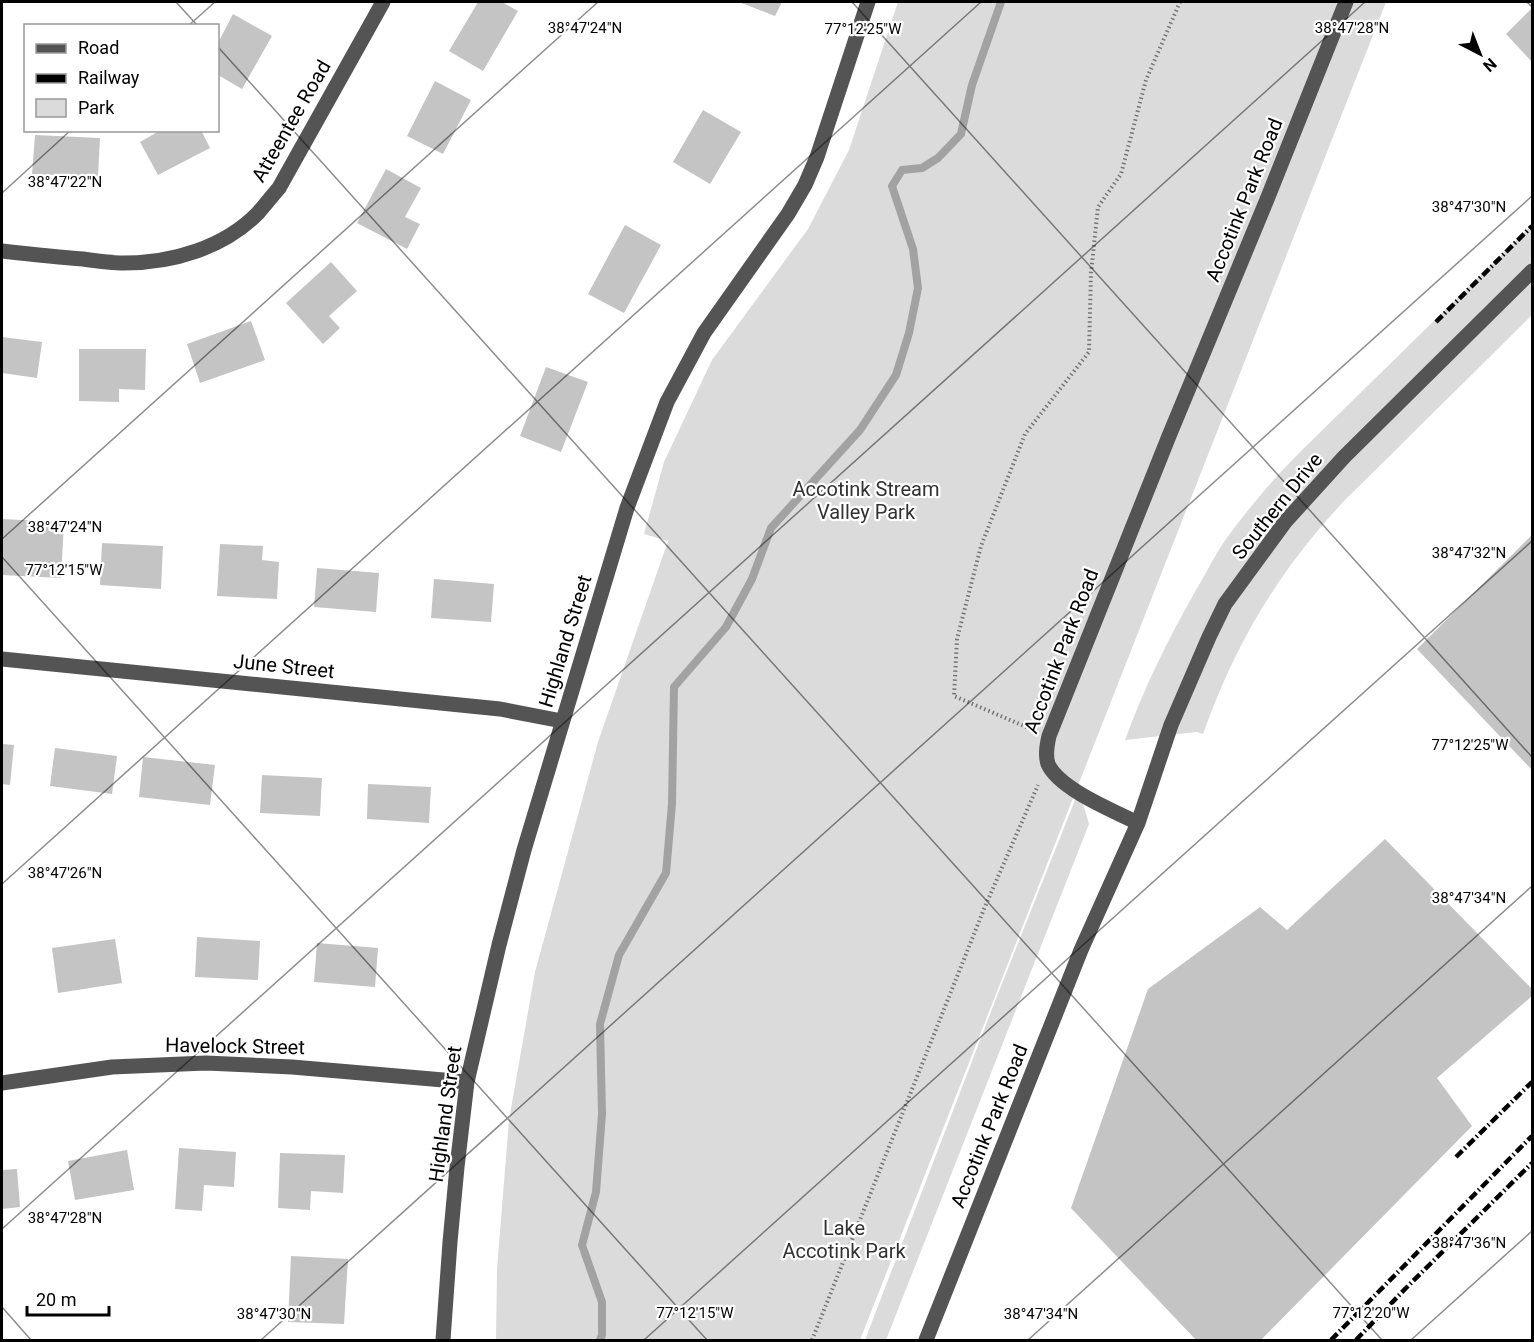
<svg xmlns="http://www.w3.org/2000/svg" width="1534" height="1342" font-family="Roboto,sans-serif">
<rect width="100%" height="100%" fill="#fff"/>
<path fill="#dbdbdb" d="M 898,2 L 1386,2 L 860,1340 L 496,1340 L 497,1269 L 509,1120 L 535,972 L 598,742 L 668,541 L 644,534 L 664,462 L 712,360 L 808,229 L 849,150 Z
M 1532,225 L 1532,315 L 1344,501 C 1278,572 1236,642 1203,734 L 1197,732 L 1125,740 C 1144,688 1168,639 1196,590 C 1207,572 1216,552 1229,535 C 1251,505 1275,477 1301,451 Z
M 1079,790 L 1089,824 L 886,1340 L 865,1340 L 997,996 Z"/>
<g fill="none" stroke-linecap="round" stroke-linejoin="round">
<path stroke="#a2a2a2" stroke-width="8" d="M 600,1340 L 602,1335 L 602,1302 L 582,1245 L 596,1192 L 602,1114 L 600,1024 L 619,955 L 666,873 L 672,804 L 674,687 L 726,627 L 752,579 L 771,528 L 860,430 L 896,375 L 909,333 L 918,288 L 913,249 L 892,186 L 902,170 L 922,168 L 938,158 L 961,134 L 972,85 L 1001,2"/>
</g>
<path fill="#c4c4c4" d="M 478,2 L 502,2 L 518,11 L 483,71 L 449,51 Z
M 739,2 L 782,2 L 775,16 Z
M 1532,8 L 1532,62 L 1506,34 Z
M 233,14 L 272,36 L 242,89 L 218,75 L 218,43 Z
M 435,81 L 471,100 L 443,154 L 407,136 Z
M 703,110 L 741,132 L 710,184 L 673,162 Z
M 161,130 L 201,130 L 210,148 L 158,175 L 140,142 Z
M 35,135 L 100,138 L 98,177 L 32,174 Z
M 386,169 L 421,188 L 405,217 L 420,224 L 407,249 L 357,223 Z
M 625,225 L 661,245 L 624,313 L 588,294 Z
M 331,262 L 357,291 L 329,316 L 340,328 L 323,344 L 286,303 Z
M 251,321 L 265,360 L 200,383 L 187,344 Z
M 2,337 L 42,342 L 37,378 L 2,373 Z
M 79,349 L 146,349 L 145,390 L 119,389 L 119,402 L 79,401 Z
M 546,367 L 588,382 L 561,452 L 520,436 Z
M 2,519 L 64,522 L 61,578 L 2,575 Z
M 1532,535 L 1532,770 L 1417,649 Z
M 102,543 L 163,546 L 161,589 L 100,585 Z
M 220,544 L 263,546 L 262,560 L 279,562 L 277,599 L 217,596 Z
M 317,568 L 379,573 L 376,612 L 314,607 Z
M 434,579 L 494,584 L 491,622 L 431,618 Z
M 2,744 L 14,745 L 10,785 L 2,784 Z
M 55,748 L 117,756 L 112,794 L 50,786 Z
M 143,757 L 215,765 L 210,805 L 139,797 Z
M 262,775 L 322,778 L 320,816 L 260,813 Z
M 368,784 L 431,787 L 429,823 L 367,819 Z
M 1385,839 L 1532,989 L 1532,996 L 1437,1078 L 1472,1126 L 1261,1340 L 1196,1340 L 1071,1208 L 1148,989 L 1260,907 L 1287,930 Z
M 197,937 L 260,941 L 258,980 L 195,977 Z
M 115,939 L 122,983 L 58,993 L 52,948 Z
M 317,943 L 378,948 L 375,987 L 314,982 Z
M 179,1148 L 236,1152 L 234,1187 L 204,1185 L 202,1211 L 175,1209 Z
M 127,1150 L 134,1190 L 75,1200 L 68,1161 Z
M 280,1153 L 345,1155 L 343,1193 L 311,1191 L 310,1210 L 278,1208 Z
M 17,1169 L 20,1207 L 2,1209 L 2,1170 Z
M 291,1256 L 348,1259 L 344,1324 L 288,1322 Z"/>
<g fill="none" stroke-linecap="round" stroke-linejoin="round">
<path stroke="#767676" stroke-width="4" stroke-dasharray="1.5 3" stroke-linecap="butt" d="M 1031,729 L 954,696 L 957,639 L 981,546 L 1025,434 L 1089,352 L 1091,273 L 1098,207 L 1121,174 L 1146,80 L 1180,2
M 812,1340 L 984,909 L 1038,785"/>
<path stroke="#545454" stroke-width="15" d="M 2,251 C 29,254 56,257 83,259 C 97,261 111,263 124,263 C 172,263 224,248 258,213 C 265,205 272,196 279,188 L 383,2
M 2,659 L 500,709 L 562,721
M 1138,823 C 1114,811 1059,789 1048,764 C 1045,755 1047,745 1049,736 L 1169,436 L 1268,197 L 1346,2
M 2,1083 L 112,1067 L 206,1063 L 292,1067 L 467,1082
M 443,1340 L 450,1242 L 457,1167 L 467,1082 L 499,945 L 524,850 L 627,508 L 667,402 L 704,333 L 788,214 L 805,185 L 817,157 L 868,2
M 926,1340 L 1081,950 L 1138,823 L 1171,725 L 1209,637 L 1225,604 L 1285,522 L 1344,457 L 1532,271"/>
<path stroke="#000" stroke-width="4.5" stroke-dasharray="9 3 1.5 3" stroke-linecap="butt" d="M 1436,322 L 1532,226
M 1456,1157 L 1532,1082
M 1331,1340 L 1532,1136
M 1356,1340 L 1406,1288 L 1532,1163"/>
</g>
<path fill="none" stroke="#000" stroke-width="1.5" stroke-opacity="0.45" d="M 176,2 L 198,26M 852,2 L 1532,757M 1527,2 L 1532,7M 188,26 L 215,2M 218,47 L 1382,1340M 2,193 L 71,130M 2,539 L 598,2M 2,557 L 707,1340M 2,884 L 981,2M 2,1229 L 1365,2M 2,1307 L 31,1340M 261,1340 L 1532,196M 644,1340 L 1532,541M 1028,1340 L 1532,886M 1411,1340 L 1532,1231"/>
<g text-anchor="middle" dominant-baseline="central" stroke-width="4.5" stroke-linejoin="round" paint-order="stroke">
<g font-size="20" fill="#000" stroke="#fff">
<text transform="translate(291 121) rotate(-60)">Atteentee Road</text>
<text transform="translate(1244 200) rotate(-68)">Accotink Park Road</text>
<text transform="translate(1277 506) rotate(-51)">Southern Drive</text>
<text transform="translate(565 641) rotate(-73)">Highland Street</text>
<text transform="translate(1061 651) rotate(-69)">Accotink Park Road</text>
<text transform="translate(284 666) rotate(6)">June Street</text>
<text transform="translate(235 1046) rotate(1)">Havelock Street</text>
<text transform="translate(445 1114) rotate(-82)">Highland Street</text>
<text transform="translate(989 1126) rotate(-68)">Accotink Park Road</text>
</g>
<g font-size="20" fill="#323232" stroke="#fff">
<text x="866" y="489">Accotink Stream<tspan x="866" dy="23">Valley Park</tspan></text>
<text x="844" y="1228">Lake<tspan x="844" dy="23">Accotink Park</tspan></text>
</g>
</g>
<g font-size="15" text-anchor="middle" fill="#000" stroke="#fff" stroke-width="4.5" stroke-linejoin="round" paint-order="stroke">
<text x="585" y="33">38°47'24"N</text>
<text x="1352" y="33">38°47'28"N</text>
<text x="863" y="34">77°12'25"W</text>
<text x="65" y="187">38°47'22"N</text>
<text x="1469" y="212">38°47'30"N</text>
<text x="65" y="532">38°47'24"N</text>
<text x="1469" y="558">38°47'32"N</text>
<text x="64" y="575">77°12'15"W</text>
<text x="1470" y="750">77°12'25"W</text>
<text x="65" y="878">38°47'26"N</text>
<text x="1469" y="903">38°47'34"N</text>
<text x="65" y="1223">38°47'28"N</text>
<text x="1469" y="1248">38°47'36"N</text>
<text x="695" y="1318">77°12'15"W</text>
<text x="1371" y="1318">77°12'20"W</text>
<text x="274" y="1319">38°47'30"N</text>
<text x="1041" y="1319">38°47'34"N</text>
</g>
<rect width="1534" height="1342" fill="none" stroke="#000000" stroke-width="6"/>
<rect x="24" y="24" width="195" height="108" fill="#ffffff" stroke="#999999" stroke-width="1.5"/>
<rect x="36" y="44" width="30" height="9" fill="#545454" stroke="#999999" stroke-width="1.5"/>
<text x="78" y="54" font-size="18" fill="#000000">Road</text>
<rect x="36" y="74" width="30" height="9" fill="#000000" stroke="#999999" stroke-width="1.5"/>
<text x="78" y="84" font-size="18" fill="#000000">Railway</text>
<rect x="36" y="99" width="30" height="18" fill="#dbdbdb" stroke="#999999" stroke-width="1.5"/>
<text x="78" y="114" font-size="18" fill="#000000">Park</text>
<g transform="translate(1480 54) rotate(138)" stroke="#ffffff" stroke-width="4.5" paint-order="stroke">
<path d="M0-4.5L10 22L0 15L-10 22Z" fill="#000000"/>
<text y="-9" font-size="16" font-weight="bold" text-anchor="middle" fill="#000000">N</text>
</g>
<path d="M27 1306v9h82v-9" fill="none" stroke="#000000" stroke-width="3"/>
<text x="36" y="1306" font-size="18" fill="#000000" stroke="#ffffff" stroke-width="4.5" paint-order="stroke">20 m</text>
</svg>
